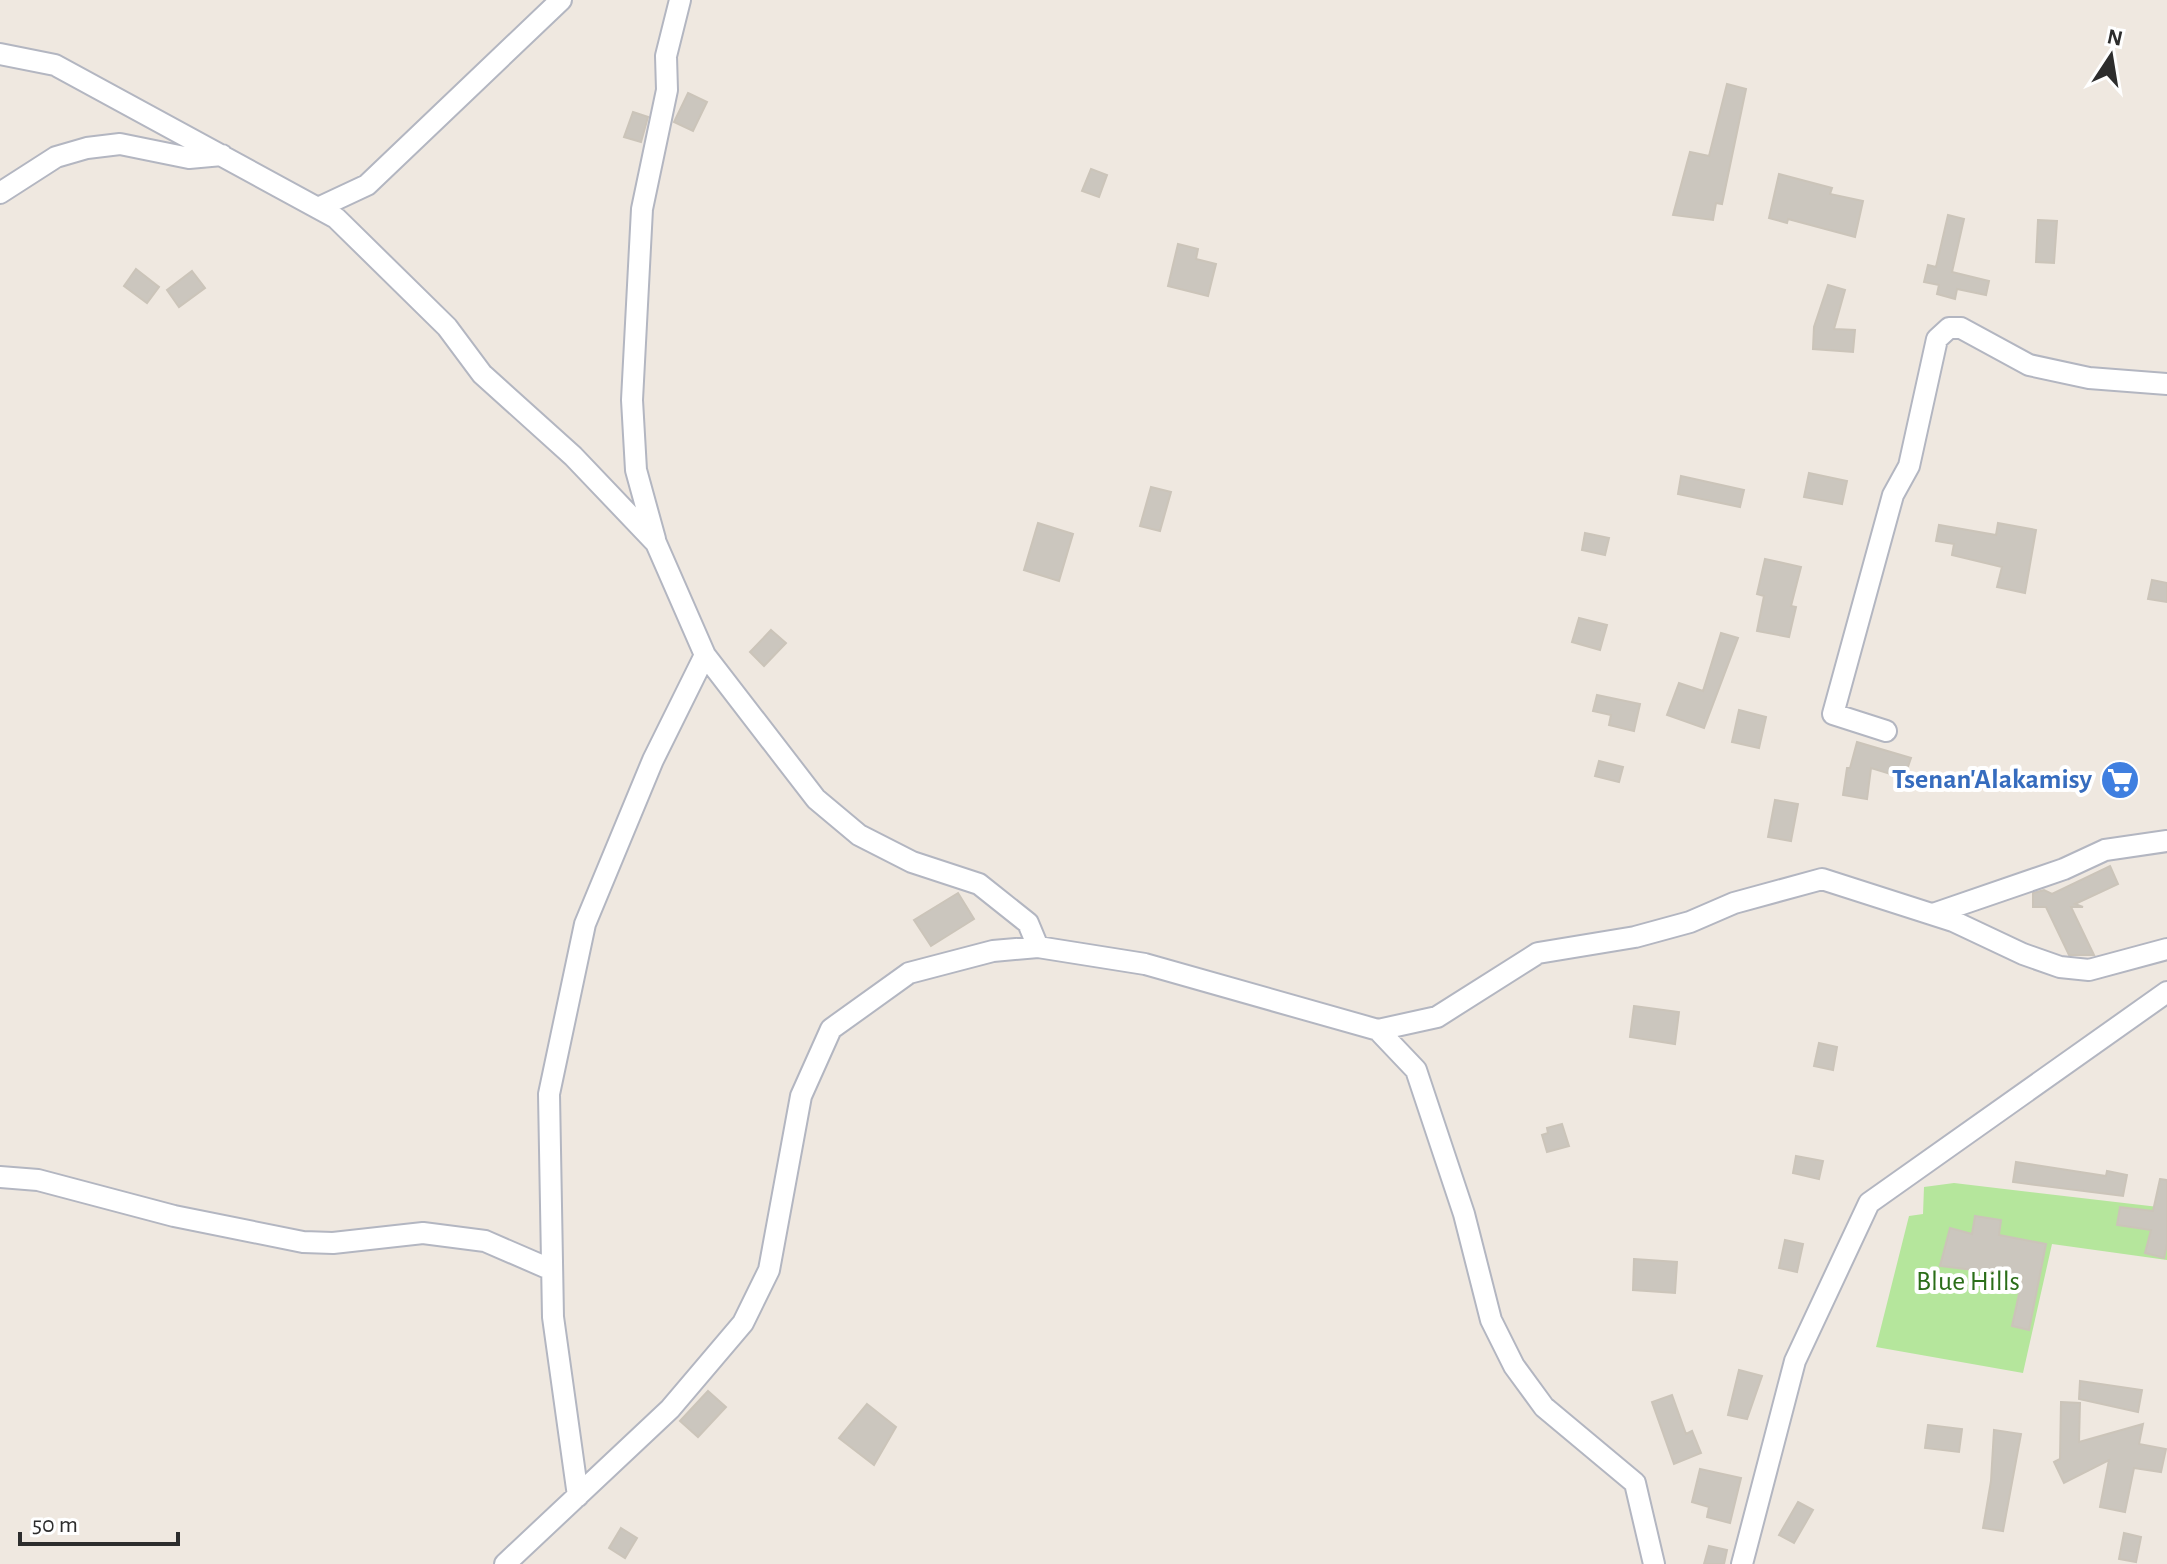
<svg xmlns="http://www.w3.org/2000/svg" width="2167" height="1564" font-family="'Alegreya Sans',sans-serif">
<rect width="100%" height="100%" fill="#efe8e0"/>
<path fill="#b5e69c" d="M 1954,1183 L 2167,1208 L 2167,1260 L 2052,1244 L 2023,1373 L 1876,1347 L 1909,1216 L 1923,1214 L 1924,1187 Z"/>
<path fill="#cbc6be" stroke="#cbc4b9" stroke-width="2" d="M 1727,84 L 1746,89 L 1722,204 L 1716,203 L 1713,220 L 1673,215 L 1690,152 L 1709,156 Z
M 688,93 L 707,102 L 693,131 L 674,122 Z
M 633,112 L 648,117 L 641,142 L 624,137 Z
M 1091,169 L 1107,175 L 1099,197 L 1082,191 Z
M 1779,174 L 1832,188 L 1830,194 L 1863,201 L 1855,237 L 1788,219 L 1787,223 L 1769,218 Z
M 1948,215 L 1964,219 L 1952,272 L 1989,281 L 1986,295 L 1957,289 L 1955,299 L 1937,294 L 1939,285 L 1924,282 L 1928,265 L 1936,267 Z
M 2038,220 L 2057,221 L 2054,263 L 2036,262 Z
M 1178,244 L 1198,249 L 1196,259 L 1216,264 L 1208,296 L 1168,286 Z
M 136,269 L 159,287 L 147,303 L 124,286 Z
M 192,271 L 205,288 L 179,307 L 167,290 Z
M 1828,285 L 1845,290 L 1834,329 L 1855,330 L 1853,352 L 1813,349 L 1814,327 Z
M 1809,473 L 1847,481 L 1842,504 L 1804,497 Z
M 1681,476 L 1744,490 L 1740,507 L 1678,494 Z
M 1151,487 L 1171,492 L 1160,531 L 1140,526 Z
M 1038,523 L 1073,534 L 1059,581 L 1024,570 Z
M 1998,523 L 2036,530 L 2025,593 L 1997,587 L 2002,567 L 1952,555 L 1954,544 L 1936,541 L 1939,525 L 1996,535 Z
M 1585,533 L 1609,538 L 1605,555 L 1582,550 Z
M 1765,559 L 1801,567 L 1791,606 L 1796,607 L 1789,637 L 1757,631 L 1764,596 L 1757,594 Z
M 2152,580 L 2167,583 L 2167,602 L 2148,599 Z
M 1579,618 L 1607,625 L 1600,650 L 1572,642 Z
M 771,630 L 786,643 L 764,666 L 750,652 Z
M 1721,633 L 1738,638 L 1704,728 L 1667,715 L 1679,683 L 1703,691 Z
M 1597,695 L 1640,704 L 1634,731 L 1609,725 L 1611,715 L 1593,711 Z
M 1739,710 L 1766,717 L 1759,748 L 1732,742 Z
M 1857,742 L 1911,758 L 1904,778 L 1871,768 L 1867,799 L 1843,795 L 1847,768 L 1850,768 Z
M 1599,761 L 1623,767 L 1619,782 L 1595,776 Z
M 1775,800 L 1798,804 L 1791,841 L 1768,837 Z
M 2110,866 L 2118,884 L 2075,904 L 2083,907 L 2071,907 L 2094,955 L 2069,955 L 2046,907 L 2033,907 L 2033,893 L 2044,890 L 2052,894 Z
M 958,893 L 974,919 L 931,946 L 914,920 Z
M 1634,1006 L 1679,1012 L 1675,1044 L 1630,1037 Z
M 1819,1043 L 1837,1047 L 1833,1070 L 1814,1066 Z
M 1562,1124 L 1569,1146 L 1547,1152 L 1542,1135 L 1548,1133 L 1547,1128 Z
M 1796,1156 L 1823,1161 L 1819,1179 L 1793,1173 Z
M 2016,1162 L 2106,1176 L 2107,1171 L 2127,1175 L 2123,1196 L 2013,1182 Z
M 2160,1179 L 2167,1180 L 2167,1244 L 2164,1258 L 2145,1253 L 2151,1230 L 2117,1225 L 2120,1207 L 2153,1211 Z
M 1975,1216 L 2001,1220 L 1999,1235 L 2046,1244 L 2029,1330 L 2012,1326 L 2023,1276 L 1940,1266 L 1950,1228 L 1972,1234 Z
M 1785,1240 L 1803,1244 L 1797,1272 L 1779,1268 Z
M 1634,1259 L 1677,1262 L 1675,1293 L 1633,1290 Z
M 1739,1370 L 1762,1376 L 1747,1419 L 1728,1415 Z
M 2080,1381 L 2142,1390 L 2138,1412 L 2079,1399 Z
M 708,1391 L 726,1407 L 698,1437 L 680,1421 Z
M 1672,1395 L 1686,1434 L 1692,1431 L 1701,1453 L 1674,1464 L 1652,1402 Z
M 2061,1402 L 2080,1403 L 2079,1442 L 2143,1424 L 2139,1444 L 2166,1449 L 2161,1472 L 2134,1468 L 2125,1512 L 2100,1507 L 2109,1460 L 2064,1483 L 2054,1462 L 2060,1459 Z
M 867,1404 L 896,1427 L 874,1465 L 839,1438 Z
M 1928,1425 L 1962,1429 L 1959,1452 L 1925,1448 Z
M 1994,1430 L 2021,1434 L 2003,1531 L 1983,1528 L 1991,1481 Z
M 1700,1469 L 1741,1478 L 1730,1523 L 1707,1517 L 1709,1507 L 1692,1502 Z
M 1798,1502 L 1813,1510 L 1794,1543 L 1779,1535 Z
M 621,1528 L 637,1538 L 625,1558 L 609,1548 Z
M 2124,1533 L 2141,1537 L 2136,1562 L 2119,1559 Z
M 1709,1546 L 1727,1550 L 1724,1564 L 1704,1564 Z"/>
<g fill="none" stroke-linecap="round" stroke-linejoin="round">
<defs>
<path id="minor" d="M 0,54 L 55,65 L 336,218 L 447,327 L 482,374 L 573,456 L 656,543 L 705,655 L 816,799 L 859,835 L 912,862 L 979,884 L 1028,923 L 1038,947
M 0,193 L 56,157 L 87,148 L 120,144 L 189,158 L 222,155
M 320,207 L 367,185 L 561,0
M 655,539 L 636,470 L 632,400 L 642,209 L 667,90 L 666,56 L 680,0
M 1886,731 L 1833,714 L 1893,495 L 1909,466 L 1937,339 L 1949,328 L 1961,328 L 2029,365 L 2089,378 L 2167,384
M 1933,914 L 2064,869 L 2105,850 L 2167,841
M 1378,1030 L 1437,1017 L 1538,953 L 1635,937 L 1690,922 L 1734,903 L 1822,879 L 1953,921 L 2023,954 L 2060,967 L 2089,970 L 2167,949
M 0,1177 L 38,1180 L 174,1216 L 303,1242 L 333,1243 L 423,1233 L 485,1241 L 552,1270
M 578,1496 L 553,1317 L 549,1094 L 585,924 L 653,760 L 705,655
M 505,1564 L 670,1409 L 743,1323 L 769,1270 L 801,1096 L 831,1029 L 909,973 L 993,951 L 1038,947 L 1145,964 L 1378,1030 L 1416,1070 L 1464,1214 L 1491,1320 L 1514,1366 L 1544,1407 L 1635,1483 L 1654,1564
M 1742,1564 L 1795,1361 L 1869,1203 L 2167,992"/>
</defs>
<use href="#minor" stroke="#b3b6c1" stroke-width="24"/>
<use href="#minor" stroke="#fff" stroke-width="20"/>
</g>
<defs>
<symbol id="supermarket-disc" viewBox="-11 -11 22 22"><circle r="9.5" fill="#3f7fe0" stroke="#fff"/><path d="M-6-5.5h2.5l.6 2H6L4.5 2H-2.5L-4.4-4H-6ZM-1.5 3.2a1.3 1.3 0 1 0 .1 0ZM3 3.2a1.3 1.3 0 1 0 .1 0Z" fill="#fff"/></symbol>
</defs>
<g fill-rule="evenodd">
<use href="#supermarket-disc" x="2098" y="758" width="44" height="44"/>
</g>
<g text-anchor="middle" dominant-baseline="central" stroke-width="8" stroke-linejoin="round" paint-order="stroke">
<g font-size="28" font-weight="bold" fill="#366cbe" stroke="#fff" text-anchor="end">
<text x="2092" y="780">Tsenan'Alakamisy</text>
</g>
<g font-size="28" fill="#2b6e19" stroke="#fff">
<text x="1968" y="1282">Blue Hills</text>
</g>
</g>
<g transform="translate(2111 56) rotate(12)" stroke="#ffffff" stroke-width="6" paint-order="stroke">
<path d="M0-6L14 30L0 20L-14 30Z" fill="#2d2d2d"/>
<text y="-12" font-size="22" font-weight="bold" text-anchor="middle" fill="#2d2d2d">N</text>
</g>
<path d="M20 1532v12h158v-12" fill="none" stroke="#2d2d2d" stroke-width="4"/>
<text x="32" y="1532" font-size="24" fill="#2d2d2d" stroke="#ffffff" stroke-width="6" paint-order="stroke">50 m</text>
</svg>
